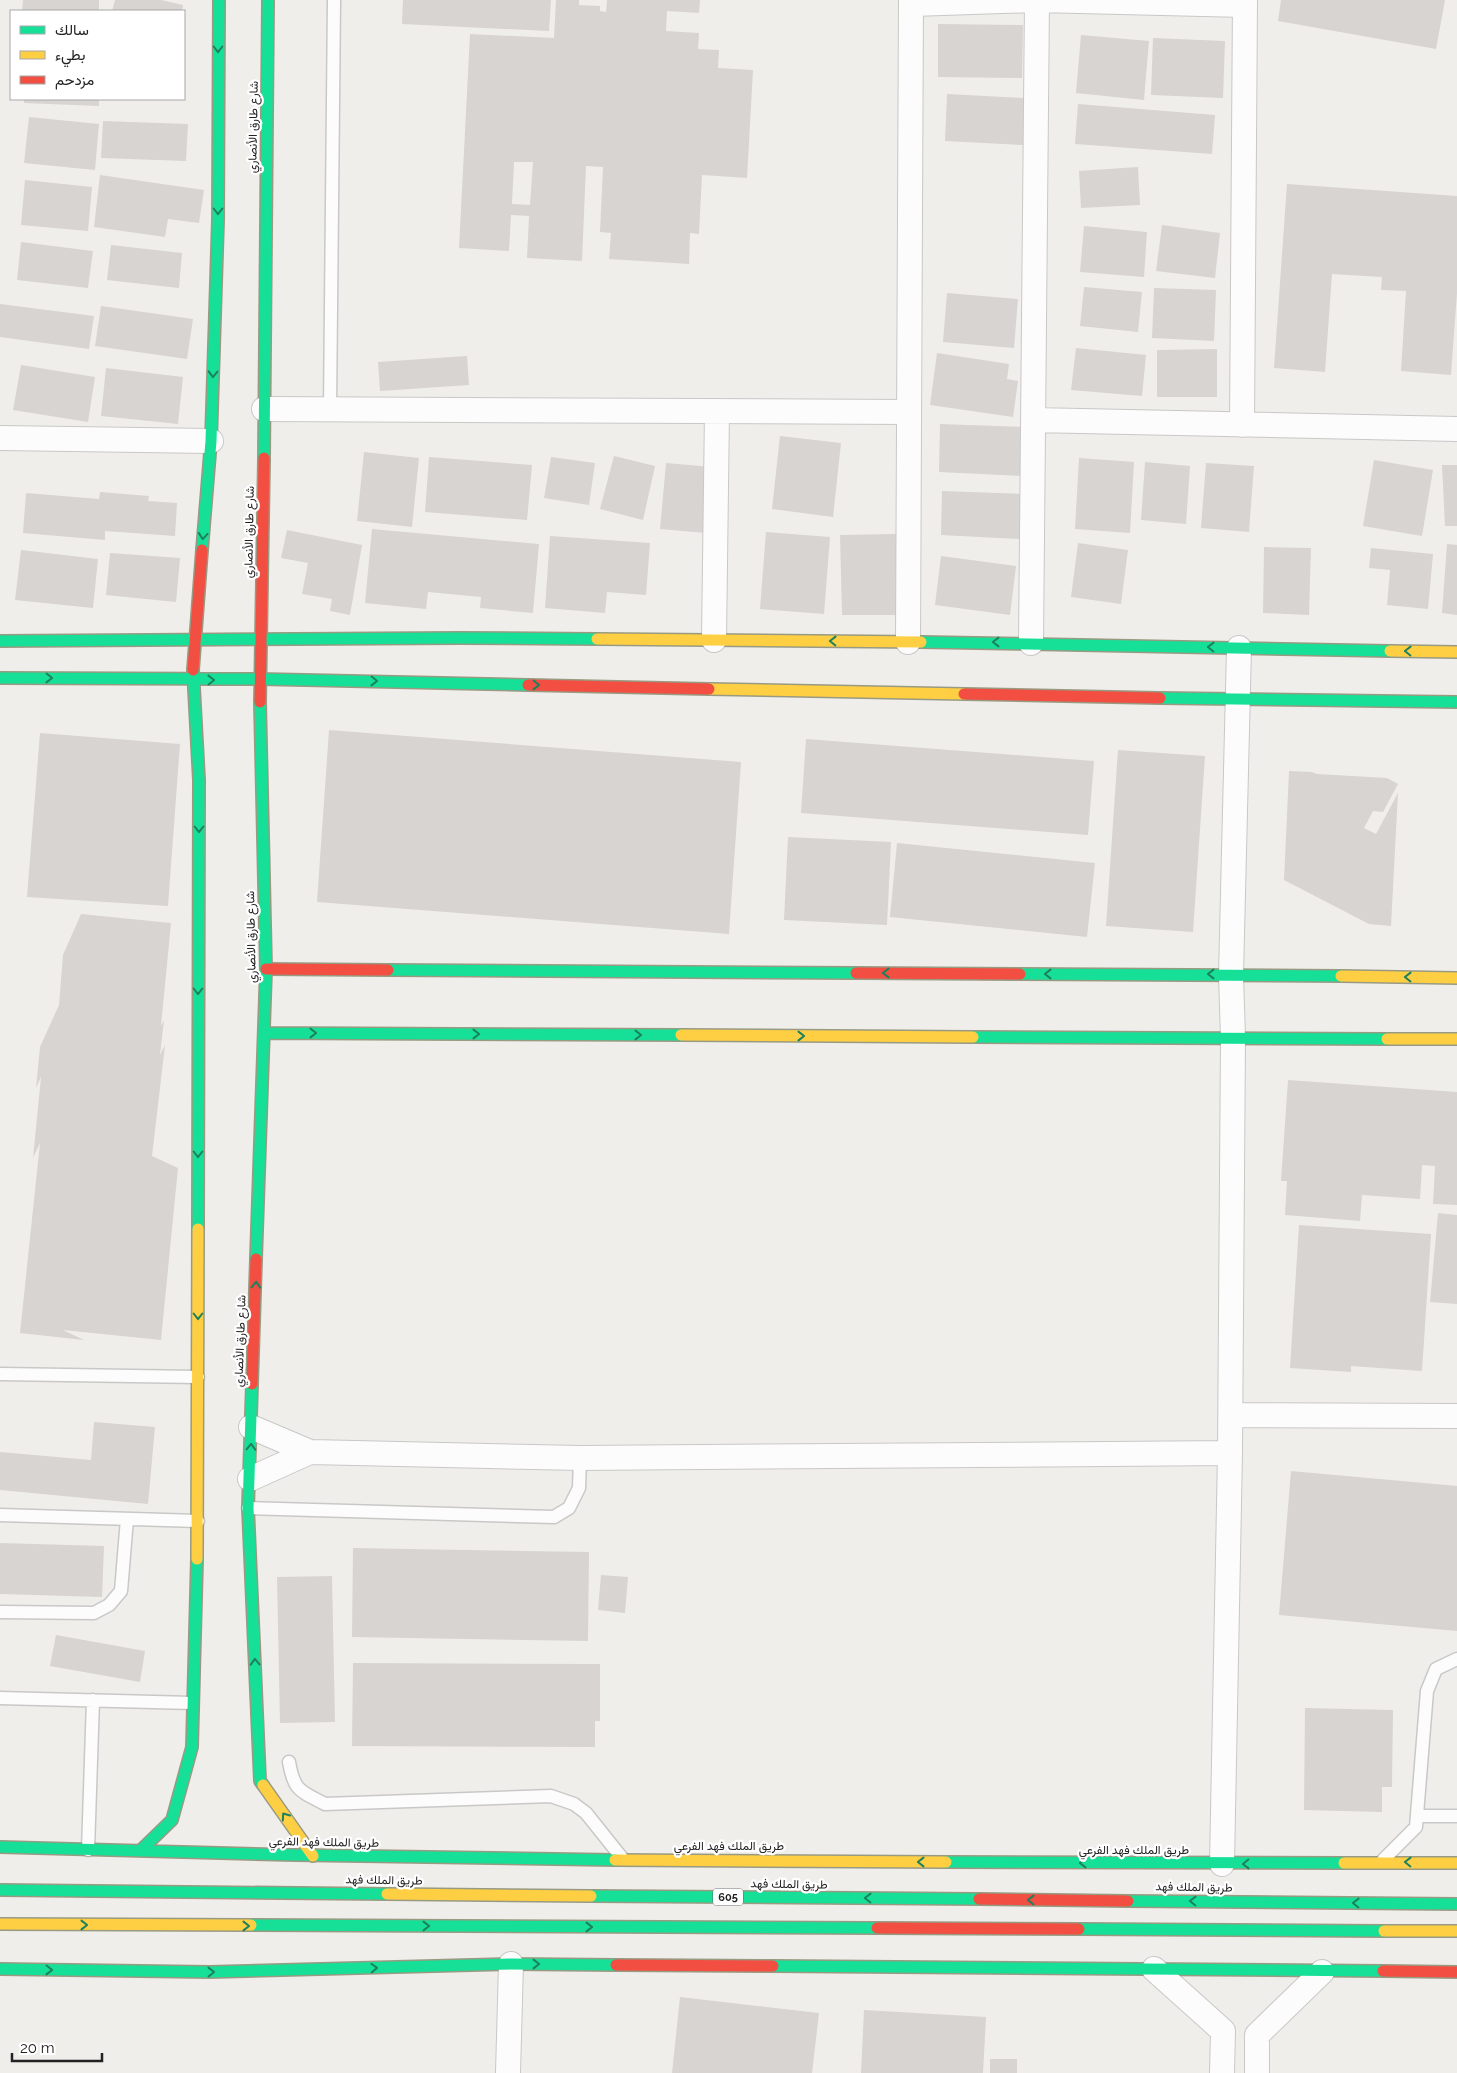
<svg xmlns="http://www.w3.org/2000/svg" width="1457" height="2073" font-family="Raleway,Vazirmatn,sans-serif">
<rect width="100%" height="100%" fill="#f0eeeb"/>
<path fill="#d7d4d2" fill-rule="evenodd" d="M 23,0 L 99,0 L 99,11 L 22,11 Z
M 115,0 L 161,0 L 183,5 L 182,11 L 112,11 Z
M 403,0 L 551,0 L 549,31 L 402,24 Z
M 556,0 L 579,0 L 579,5 L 600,6 L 600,11 L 606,12 L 607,0 L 700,0 L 699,13 L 667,11 L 666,31 L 699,33 L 698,49 L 719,50 L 718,68 L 753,70 L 747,178 L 702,175 L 699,234 L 690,233 L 689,264 L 609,259 L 611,233 L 600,232 L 603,167 L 586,166 L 582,261 L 527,258 L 529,216 L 511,215 L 509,251 L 459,248 L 470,34 L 554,38 ZM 514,162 L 533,162 L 530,205 L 512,204 Z
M 1281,0 L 1445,0 L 1436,49 L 1278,21 Z
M 938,24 L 1023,25 L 1022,78 L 938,77 Z
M 1081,35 L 1149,41 L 1144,100 L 1076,93 Z
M 1153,38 L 1225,41 L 1223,98 L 1151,95 Z
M 947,94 L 1025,98 L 1023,145 L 945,141 Z
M 24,99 L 99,99 L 99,106 L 24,103 Z
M 1078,104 L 1215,115 L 1212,154 L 1075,144 Z
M 29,117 L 99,124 L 95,170 L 24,163 Z
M 103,121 L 188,124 L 186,161 L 101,158 Z
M 1138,167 L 1140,205 L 1081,208 L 1079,171 Z
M 100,175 L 204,190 L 199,223 L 168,219 L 165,237 L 94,227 Z
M 25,180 L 92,187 L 88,231 L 21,225 Z
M 1287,184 L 1457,196 L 1457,293 L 1451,375 L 1401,371 L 1406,291 L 1381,290 L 1382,277 L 1332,274 L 1325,372 L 1274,368 Z
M 1162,225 L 1220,233 L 1215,278 L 1156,271 Z
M 1084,226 L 1147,232 L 1144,277 L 1080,272 Z
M 21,242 L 93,251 L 88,288 L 17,280 Z
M 111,245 L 182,253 L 179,288 L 107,280 Z
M 1084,287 L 1142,292 L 1138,332 L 1080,326 Z
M 1154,288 L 1216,290 L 1214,341 L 1152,338 Z
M 947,293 L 1018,299 L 1014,348 L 943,342 Z
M 0,304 L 94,316 L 89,349 L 0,337 Z
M 101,306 L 193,319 L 187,359 L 95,346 Z
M 1076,348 L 1146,355 L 1142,396 L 1071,390 Z
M 1217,349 L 1217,397 L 1157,397 L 1157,350 Z
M 937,353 L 1009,364 L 1007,379 L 1018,381 L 1013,417 L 930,405 Z
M 467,356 L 469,385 L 380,391 L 378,362 Z
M 21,365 L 95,377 L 88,422 L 13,410 Z
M 106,368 L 183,377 L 178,424 L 101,416 Z
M 940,424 L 1025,427 L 1023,476 L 939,472 Z
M 780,436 L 841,443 L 833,517 L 772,509 Z
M 364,452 L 419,458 L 412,527 L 357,521 Z
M 614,456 L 655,466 L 643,520 L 600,509 Z
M 429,457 L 532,465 L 527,520 L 425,512 Z
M 551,457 L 595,463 L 589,505 L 544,498 Z
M 1079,458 L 1134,462 L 1130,533 L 1075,529 Z
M 1374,460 L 1433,470 L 1422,536 L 1363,526 Z
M 1145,462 L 1190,466 L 1186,524 L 1141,520 Z
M 666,463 L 712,467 L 705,533 L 660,529 Z
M 1206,463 L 1254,466 L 1249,532 L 1201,528 Z
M 1442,465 L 1457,465 L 1457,526 L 1445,526 Z
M 942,491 L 1022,494 L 1020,539 L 941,535 Z
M 100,492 L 149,496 L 148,501 L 177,503 L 175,536 L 105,531 L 105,540 L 23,533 L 26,493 L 99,499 Z
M 372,529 L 539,544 L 533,613 L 480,608 L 481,597 L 428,592 L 426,609 L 365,603 Z
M 287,530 L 362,545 L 350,615 L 330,611 L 332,599 L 302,594 L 308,563 L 281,558 Z
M 766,532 L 830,537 L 824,614 L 760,609 Z
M 896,534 L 898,615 L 842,615 L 840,535 Z
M 550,536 L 650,543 L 646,595 L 607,592 L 605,613 L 545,608 Z
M 1078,543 L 1128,550 L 1121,604 L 1071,597 Z
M 1447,544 L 1457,545 L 1457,615 L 1442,613 Z
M 1264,547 L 1311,548 L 1309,615 L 1263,613 Z
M 1371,548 L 1433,554 L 1428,609 L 1387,605 L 1390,570 L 1369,568 Z
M 21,550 L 98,559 L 93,608 L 15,600 Z
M 110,553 L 180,558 L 176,602 L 106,595 Z
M 941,556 L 1016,566 L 1010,615 L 935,605 Z
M 329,730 L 741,762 L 729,934 L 317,902 Z
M 40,733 L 180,744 L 168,906 L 27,897 Z
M 806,739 L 1094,761 L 1088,835 L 801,813 Z
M 1118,750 L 1205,756 L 1193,932 L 1106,926 Z
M 1289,771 L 1312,772 L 1317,774 L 1387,778 L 1398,784 L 1383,812 L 1373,811 L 1364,828 L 1376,834 L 1398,793 L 1391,926 L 1369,924 L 1284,880 Z
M 788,837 L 891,842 L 887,925 L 784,920 Z
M 897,843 L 1095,863 L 1087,937 L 890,917 Z
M 81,914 L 171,923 L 161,1026 L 164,1020 L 160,1055 L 165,1045 L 152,1156 L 178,1168 L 161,1340 L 63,1330 L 84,1340 L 20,1333 L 40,1143 L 33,1158 L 41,1077 L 36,1088 L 40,1047 L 59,1005 L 63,955 Z
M 1288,1080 L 1457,1092 L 1457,1205 L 1433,1204 L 1435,1166 L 1422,1165 L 1420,1199 L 1362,1195 L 1360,1221 L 1285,1215 L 1287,1181 L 1281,1181 Z
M 1438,1213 L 1457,1215 L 1457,1304 L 1430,1302 Z
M 1299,1225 L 1431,1234 L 1422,1371 L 1351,1366 L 1351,1372 L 1290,1368 Z
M 94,1422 L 155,1427 L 148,1504 L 0,1490 L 0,1452 L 91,1460 Z
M 1291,1471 L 1457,1486 L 1457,1631 L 1279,1615 Z
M 0,1543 L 104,1546 L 102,1597 L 0,1594 Z
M 353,1548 L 589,1552 L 588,1641 L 352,1637 Z
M 601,1575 L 628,1577 L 625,1613 L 598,1610 Z
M 332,1576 L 335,1722 L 280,1723 L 277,1577 Z
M 56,1635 L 145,1651 L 140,1682 L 50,1666 Z
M 353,1663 L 600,1664 L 600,1721 L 595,1721 L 595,1747 L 352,1746 Z
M 1305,1708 L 1393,1710 L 1392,1787 L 1382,1787 L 1382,1812 L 1304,1810 Z
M 680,1997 L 819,2013 L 812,2073 L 672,2073 Z
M 864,2010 L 986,2017 L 983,2073 L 861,2073 Z
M 990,2059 L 1017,2059 L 1017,2073 L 990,2073 Z"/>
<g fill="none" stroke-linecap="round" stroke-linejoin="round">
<defs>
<path id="lane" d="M 330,409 L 334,0
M 0,1374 L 198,1377
M 248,1508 L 554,1517 L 569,1508 L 579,1488 L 580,1458
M 0,1515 L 198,1521
M 0,1612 L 94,1613 L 109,1605 L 121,1591 L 127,1519
M 0,1698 L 192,1703
M 289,1762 C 294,1791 300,1791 325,1804 L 551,1796 L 574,1804 L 586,1813 L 622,1858
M 1417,1816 L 1457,1816
M 88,1850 L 93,1700
M 1383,1860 L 1416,1827 L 1427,1691 L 1436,1669 L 1457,1659"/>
<path id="street" d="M 912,4 L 1037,0 L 1245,5
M 264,409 L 909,412
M 1033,420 L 1457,429
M 1242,425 L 1245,0
M 0,438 L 211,441
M 714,640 L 717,411
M 908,642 L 911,0
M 1031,643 L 1037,0
M 1231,1415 L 1457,1416
M 310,1452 L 580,1458 L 1230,1453
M 250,1479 L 310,1452 L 251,1427
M 1222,1864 L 1230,1453 L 1233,1038 L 1231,975 L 1239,648
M 1154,1969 L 1223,2031 L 1222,2073
M 508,2073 L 511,1964
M 1257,2073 L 1257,2035 L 1322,1972"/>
<path id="fast" d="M 264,458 L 268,0
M 202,550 L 211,441 L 218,220 L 219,0
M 0,641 L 460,638 L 597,639
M 921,642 L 1390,651
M 193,670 L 199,780 L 198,1229
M 0,678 L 259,679 L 528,685
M 1160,698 L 1457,702
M 388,970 L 856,973
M 1020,974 L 1341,976
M 264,1033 L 681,1035
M 973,1037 L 1387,1039
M 256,1259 L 266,969 L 260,702
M 252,1384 L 248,1508 L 260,1781 L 263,1785
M 0,1847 L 295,1855 L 615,1860
M 141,1850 L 172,1820 L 192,1747 L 197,1559
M 946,1862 L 1344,1863
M 0,1890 L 387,1894
M 591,1896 L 979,1899
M 1128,1901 L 1457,1904
M 251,1925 L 877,1928
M 1079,1929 L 1384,1931
M 773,1966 L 1383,1971
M 0,1969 L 210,1972 L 511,1964 L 616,1965"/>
<path id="slow" d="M 597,639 L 921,642
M 1390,651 L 1457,652
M 709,689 L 964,694
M 1341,976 L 1457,978
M 681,1035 L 973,1037
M 1387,1039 L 1457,1039
M 197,1559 L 198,1229
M 263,1785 L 313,1856
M 615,1860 L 946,1862
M 1344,1863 L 1457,1863
M 387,1894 L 591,1896
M 0,1924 L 251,1925
M 1384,1931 L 1457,1931"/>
<path id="jam" d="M 193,670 L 202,550
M 528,685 L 709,689
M 964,694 L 1160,698
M 260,702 L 264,458
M 266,969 L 388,970
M 856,973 L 1020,974
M 252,1384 L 256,1259
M 979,1899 L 1128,1901
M 877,1928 L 1079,1929
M 616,1965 L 773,1966
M 1383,1971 L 1457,1972"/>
</defs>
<use href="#lane" stroke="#c9c8c7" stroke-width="15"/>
<use href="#street" stroke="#c9c8c7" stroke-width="26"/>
<use href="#fast" stroke="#999a82" stroke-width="14"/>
<use href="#slow" stroke="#999a82" stroke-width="14"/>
<use href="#jam" stroke="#999a82" stroke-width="14"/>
<use href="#lane" stroke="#fdfcfc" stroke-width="12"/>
<use href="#street" stroke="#fdfcfc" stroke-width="24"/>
<use href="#fast" stroke="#16e098" stroke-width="11"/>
<use href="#slow" stroke="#ffcf43" stroke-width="11"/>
<use href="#jam" stroke="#f24e42" stroke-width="11"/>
</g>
<defs><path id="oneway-chevron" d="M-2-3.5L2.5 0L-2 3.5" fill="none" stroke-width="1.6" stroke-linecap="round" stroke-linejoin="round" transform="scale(1.25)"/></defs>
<g stroke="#1c815d">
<use href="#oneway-chevron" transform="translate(218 49) rotate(90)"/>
<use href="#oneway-chevron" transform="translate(218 211) rotate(90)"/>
<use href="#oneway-chevron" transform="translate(213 374) rotate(92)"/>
<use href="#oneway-chevron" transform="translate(203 536) rotate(95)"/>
<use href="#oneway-chevron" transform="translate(833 641) rotate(-179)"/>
<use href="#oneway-chevron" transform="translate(996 642) rotate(-180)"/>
<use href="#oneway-chevron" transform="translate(1211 647) rotate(-179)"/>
<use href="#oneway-chevron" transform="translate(1408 651) rotate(-179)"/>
<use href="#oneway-chevron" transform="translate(49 678) rotate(1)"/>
<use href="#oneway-chevron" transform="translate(211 680) rotate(-1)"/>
<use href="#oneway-chevron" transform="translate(374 681) rotate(1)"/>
<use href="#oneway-chevron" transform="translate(536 685) rotate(1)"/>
<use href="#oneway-chevron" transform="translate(199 829) rotate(90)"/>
<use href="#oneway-chevron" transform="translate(886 973) rotate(-180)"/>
<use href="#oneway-chevron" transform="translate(1048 974) rotate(-180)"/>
<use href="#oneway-chevron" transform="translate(1211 974) rotate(-180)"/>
<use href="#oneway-chevron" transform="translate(1408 977) rotate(-179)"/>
<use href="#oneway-chevron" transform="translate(198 991) rotate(90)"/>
<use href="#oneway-chevron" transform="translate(313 1033)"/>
<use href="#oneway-chevron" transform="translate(476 1034)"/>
<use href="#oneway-chevron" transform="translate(638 1035)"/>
<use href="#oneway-chevron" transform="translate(801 1036)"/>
<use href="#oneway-chevron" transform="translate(198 1154) rotate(90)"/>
<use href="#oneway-chevron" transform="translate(256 1285) rotate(-88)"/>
<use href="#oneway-chevron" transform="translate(198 1316) rotate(90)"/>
<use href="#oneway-chevron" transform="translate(251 1447) rotate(-88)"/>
<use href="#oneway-chevron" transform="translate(255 1662) rotate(-92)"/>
<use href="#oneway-chevron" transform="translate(285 1816) rotate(-125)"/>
<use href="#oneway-chevron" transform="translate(921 1862) rotate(-180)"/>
<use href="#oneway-chevron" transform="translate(1408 1862) rotate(-179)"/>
<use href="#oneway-chevron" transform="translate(1083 1863) rotate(-180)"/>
<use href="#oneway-chevron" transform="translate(1246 1864) rotate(179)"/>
<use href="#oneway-chevron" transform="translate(868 1898) rotate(-179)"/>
<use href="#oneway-chevron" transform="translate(1031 1900) rotate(-179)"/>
<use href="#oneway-chevron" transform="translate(1193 1901) rotate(-179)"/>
<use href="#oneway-chevron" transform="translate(1356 1903) rotate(-179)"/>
<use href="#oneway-chevron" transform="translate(84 1925)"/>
<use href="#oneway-chevron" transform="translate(246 1926)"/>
<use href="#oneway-chevron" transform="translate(426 1926)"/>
<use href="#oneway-chevron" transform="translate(589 1927)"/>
<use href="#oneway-chevron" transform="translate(536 1964)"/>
<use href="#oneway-chevron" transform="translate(374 1968) rotate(-2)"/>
<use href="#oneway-chevron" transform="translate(49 1970) rotate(1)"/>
<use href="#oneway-chevron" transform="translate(211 1972) rotate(-1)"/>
</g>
<g text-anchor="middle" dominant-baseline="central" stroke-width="4.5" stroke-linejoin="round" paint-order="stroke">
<rect fill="#fff" stroke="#646464" stroke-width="1" x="713" y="1888.5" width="30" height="17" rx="4"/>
<g font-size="11" font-weight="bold" fill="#222">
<text x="728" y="1897">605</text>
</g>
<g font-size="12" fill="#222" stroke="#fff">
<text transform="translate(253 127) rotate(-89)">شارع طارق الأنصاري</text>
<text transform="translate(249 532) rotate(-89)">شارع طارق الأنصاري</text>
<text transform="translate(251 937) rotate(-91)">شارع طارق الأنصاري</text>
<text transform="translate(240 1341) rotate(-88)">شارع طارق الأنصاري</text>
<text transform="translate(324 1842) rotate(1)">طريق الملك فهد الفرعي</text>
<text x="729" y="1846">طريق الملك فهد الفرعي</text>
<text x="1134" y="1850">طريق الملك فهد الفرعي</text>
<text transform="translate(384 1880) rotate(1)">طريق الملك فهد</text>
<text transform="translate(789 1884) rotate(1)">طريق الملك فهد</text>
<text transform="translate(1194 1887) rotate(1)">طريق الملك فهد</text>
</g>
</g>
<rect x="10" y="10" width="175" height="90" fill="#ffffff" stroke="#a7a7a7"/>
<rect x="20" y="26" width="25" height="8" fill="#16e098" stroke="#a7a7a7"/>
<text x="55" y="35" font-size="15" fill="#222222">سالك</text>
<rect x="20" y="51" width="25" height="8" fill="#ffcf43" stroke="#a7a7a7"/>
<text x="55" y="60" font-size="15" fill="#222222">بطيء</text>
<rect x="20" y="76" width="25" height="8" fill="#f24e42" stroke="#a7a7a7"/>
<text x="55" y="85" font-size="15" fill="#222222">مزدحم</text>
<path d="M12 2053v8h90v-8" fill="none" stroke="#222222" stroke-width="2.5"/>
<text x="20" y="2053" font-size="15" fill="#222222" stroke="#ffffff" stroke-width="4" paint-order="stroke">20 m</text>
</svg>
